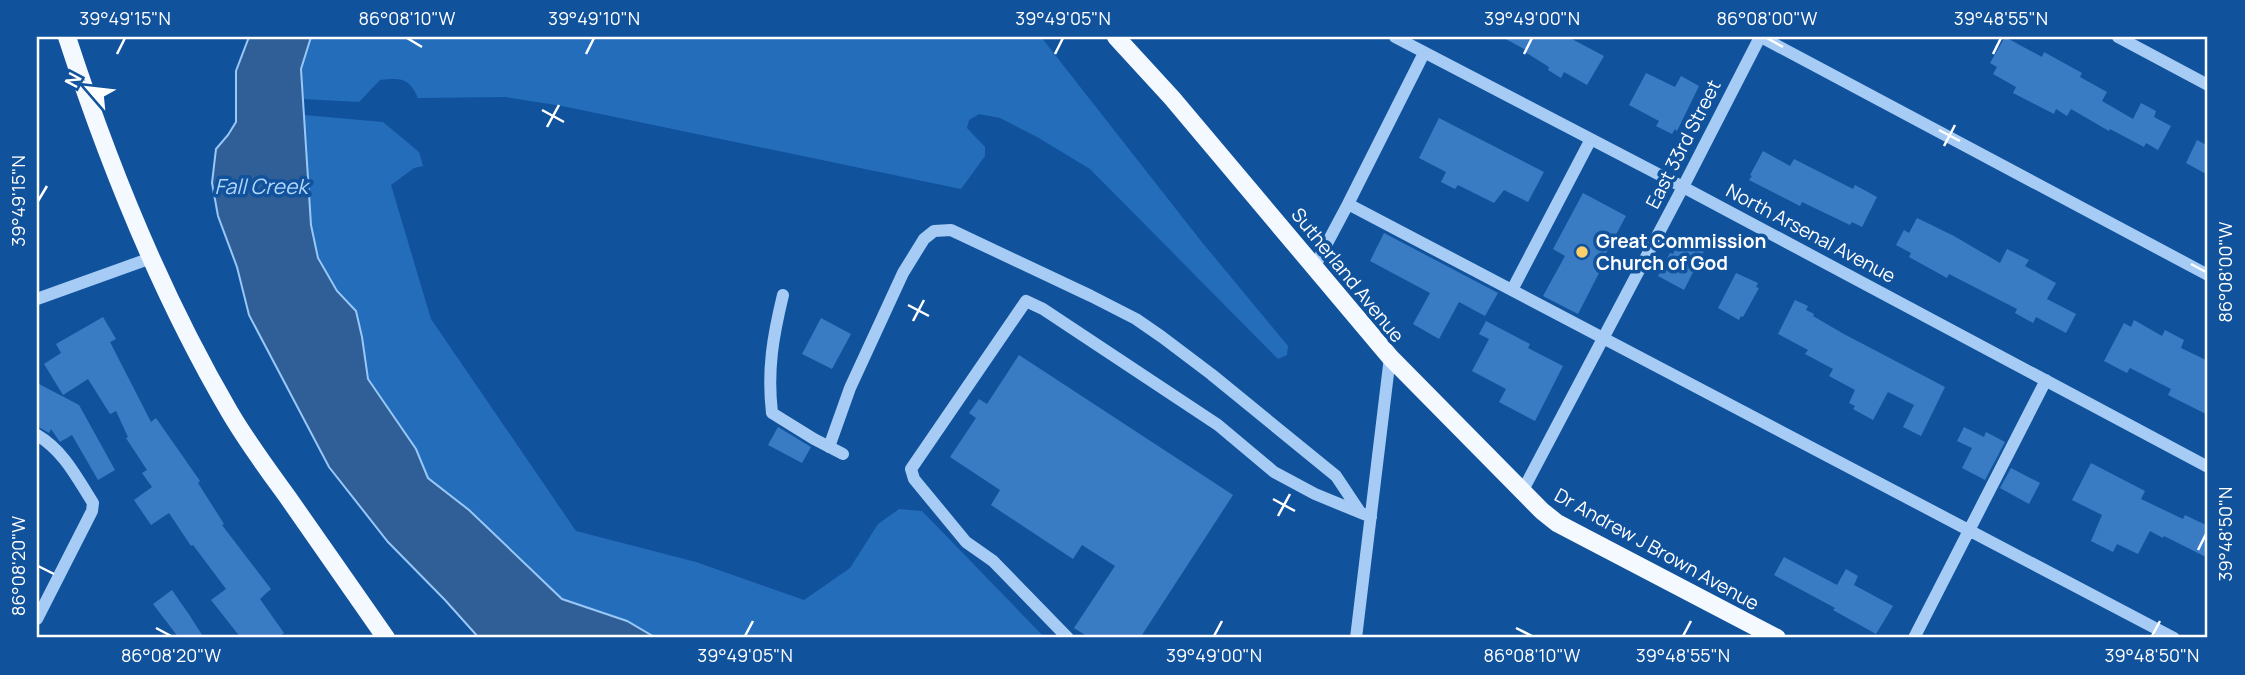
<svg xmlns="http://www.w3.org/2000/svg" width="2245" height="675" font-family="Manrope,sans-serif">
<rect width="100%" height="100%" fill="#11529d"/>
<path fill="#246dbb" d="M 311,37 L 1041,37 L 1201,241 L 1288,346 L 1287,355 L 1278,359 L 1090,169 L 1037,137 L 1000,118 L 979,114 L 969,120 L 967,128 L 985,147 L 985,156 L 961,189 L 562,106 L 505,97 L 418,98 C 409,77 400,78 380,80 L 359,102 L 303,99 L 301,69 Z
M 304,115 L 383,122 L 419,152 L 423,166 L 414,168 L 391,185 L 431,319 L 576,531 L 696,562 L 804,600 L 850,568 L 878,524 L 899,509 L 922,511 L 1045,638 L 656,638 L 627,621 L 562,599 L 469,510 L 428,478 L 416,449 L 368,379 L 362,337 L 356,311 L 337,291 L 318,257 L 311,225 Z"/>
<path fill="#2f5f96" stroke="#98c7f8" stroke-width="2" d="M 249,37 L 311,37 L 301,69 L 311,225 L 318,258 L 337,291 L 356,311 L 362,337 L 368,379 L 416,449 L 428,478 L 469,510 L 562,599 L 627,621 L 656,638 L 479,638 L 445,600 L 388,542 L 329,467 L 249,315 L 237,267 L 218,216 L 212,183 L 216,149 L 228,135 L 236,122 L 236,71 Z"/>
<path fill="#3a7cc4" d="M 1502,37 L 1568,37 L 1604,56 L 1587,85 L 1564,72 L 1561,78 L 1548,70 L 1549,67 L 1525,52 L 1526,50 Z
M 2005,37 L 2042,57 L 2044,52 L 2082,73 L 2080,77 L 2107,92 L 2102,101 L 2133,119 L 2141,103 L 2156,111 L 2154,117 L 2171,126 L 2158,150 L 2146,143 L 2144,147 L 2110,129 L 2109,131 L 2071,109 L 2067,116 L 2056,109 L 2054,114 L 2013,93 L 2016,87 L 1993,74 L 1997,67 L 1990,63 Z
M 1646,73 L 1675,87 L 1681,76 L 1699,86 L 1677,131 L 1675,129 L 1672,134 L 1656,126 L 1659,121 L 1629,105 Z
M 1439,118 L 1544,172 L 1528,202 L 1504,190 L 1494,203 L 1458,185 L 1455,189 L 1441,182 L 1446,172 L 1419,158 Z
M 2197,140 L 2208,146 L 2208,175 L 2186,163 Z
M 1763,151 L 1790,166 L 1794,159 L 1853,189 L 1855,185 L 1877,197 L 1862,227 L 1852,222 L 1850,225 L 1802,202 L 1800,206 L 1749,180 L 1752,176 L 1750,175 Z
M 1583,193 L 1626,216 L 1596,272 L 1599,273 L 1578,314 L 1543,296 L 1565,256 L 1553,249 Z
M 1917,218 L 1954,236 L 2000,263 L 2007,249 L 2029,260 L 2025,266 L 2056,283 L 2047,299 L 2076,314 L 2066,333 L 2036,317 L 2033,323 L 2015,313 L 2017,309 L 1949,274 L 1947,278 L 1909,257 L 1911,253 L 1896,245 L 1904,230 L 1909,233 Z
M 1384,233 L 1498,293 L 1485,316 L 1459,302 L 1439,339 L 1413,324 L 1430,293 L 1370,261 Z
M 1690,241 L 1705,249 L 1684,290 L 1658,276 L 1670,253 L 1673,254 L 1679,242 L 1688,246 Z
M 1736,273 L 1758,283 L 1756,287 L 1759,288 L 1743,317 L 1741,316 L 1739,320 L 1718,308 Z
M 1795,300 L 1808,306 L 1806,310 L 1814,314 L 1813,316 L 1842,333 L 1945,387 L 1921,436 L 1903,427 L 1914,405 L 1888,392 L 1873,420 L 1853,409 L 1855,406 L 1849,403 L 1855,390 L 1829,376 L 1833,369 L 1805,354 L 1808,350 L 1778,334 Z
M 103,317 L 116,339 L 110,342 L 151,422 L 156,418 L 200,481 L 198,483 L 224,524 L 222,525 L 271,589 L 260,599 L 284,633 L 277,638 L 241,638 L 211,600 L 226,589 L 193,545 L 191,546 L 169,513 L 151,525 L 134,500 L 152,487 L 142,473 L 147,470 L 126,438 L 128,437 L 116,411 L 110,414 L 88,379 L 63,395 L 44,364 L 61,353 L 56,344 Z
M 821,318 L 851,334 L 832,369 L 802,354 Z
M 2134,320 L 2162,336 L 2165,330 L 2184,340 L 2181,348 L 2208,361 L 2208,415 L 2168,395 L 2171,389 L 2130,368 L 2127,373 L 2104,361 L 2124,323 L 2131,327 Z
M 1486,321 L 1530,344 L 1528,348 L 1563,366 L 1535,421 L 1499,402 L 1506,389 L 1472,371 L 1489,339 L 1479,334 Z
M 1019,355 L 1233,495 L 1140,638 L 1090,638 L 1074,628 L 1115,566 L 1082,545 L 1073,559 L 991,505 L 1000,490 L 950,457 L 976,418 L 969,413 L 979,399 L 987,404 Z
M 37,383 L 79,405 L 115,470 L 98,480 L 72,435 L 60,442 L 51,429 L 49,433 L 37,426 Z
M 778,427 L 811,447 L 802,463 L 768,445 Z
M 1964,427 L 1984,437 L 1986,432 L 2005,442 L 1985,480 L 1962,468 L 1972,448 L 1957,441 Z
M 2091,463 L 2145,491 L 2141,499 L 2183,519 L 2185,515 L 2208,526 L 2208,558 L 2164,536 L 2163,538 L 2150,531 L 2138,554 L 2117,544 L 2113,552 L 2091,541 L 2102,515 L 2072,500 Z
M 2011,468 L 2040,483 L 2029,504 L 2000,488 Z
M 1784,557 L 1837,585 L 1846,569 L 1858,576 L 1854,585 L 1893,606 L 1876,634 L 1833,610 L 1835,608 L 1774,575 Z
M 172,590 L 190,616 L 204,638 L 179,638 L 153,604 Z"/>
<g fill="none" stroke-linecap="round" stroke-linejoin="round">
<path stroke="#a6ccf5" stroke-width="12" d="M 1395,37 L 1683,187 L 2208,467
M 1761,37 L 2208,275
M 2118,37 L 2208,85
M 1348,204 L 2174,638
M 1315,266 L 1348,204 L 1424,53
M 1512,290 L 1591,139
M 783,295 C 773,336 767,370 772,413 L 814,439 L 843,454
M 37,299 L 151,258
M 37,435 C 64,451 77,478 93,503 L 92,511 L 37,619
M 829,447 L 850,388 L 903,273 L 924,239 L 934,231 L 951,230 L 1091,296 L 1136,319 L 1162,337 L 1211,374 L 1336,476 L 1360,512
M 1522,492 L 1683,187 L 1760,37
M 1068,638 L 993,561 L 966,542 L 914,479 L 911,469 L 1026,301 L 1043,309 L 1218,425 L 1274,472 L 1315,494 L 1371,517
M 1356,638 L 1390,357
M 1914,638 L 2046,380"/>
<path stroke="#f4f9ff" stroke-width="18" d="M 67,37 C 109,166 160,293 229,411 C 247,442 268,470 289,499 C 321,545 354,592 386,638
M 1116,37 L 1172,98 L 1390,357 L 1542,511 L 1557,523 L 1777,638"/>
</g>
<path fill="none" stroke="#fff" stroke-width="2.5" d="M 407,38 L 422,47M 1767,38 L 1783,47M 117,54 L 125,38M 586,54 L 594,38M 1055,54 L 1063,38M 1524,54 L 1532,38M 1993,54 L 2001,38M 542,110 L 564,122M 547,127 L 559,105M 1939,130 L 1960,141M 1944,146 L 1955,125M 38,201 L 47,186M 2191,264 L 2206,272M 908,305 L 929,316M 913,321 L 924,300M 1273,499 L 1295,511M 1278,516 L 1290,494M 2198,550 L 2206,534M 38,566 L 54,574M 156,628 L 171,636M 1516,628 L 1532,636M 745,636 L 753,621M 1214,636 L 1222,621M 1683,636 L 1691,621M 2152,636 L 2160,621"/>
<circle fill="#ffd06a" stroke="#11529d" stroke-width="2.5" cx="1582" cy="252" r="7"/>
<g text-anchor="middle" dominant-baseline="central" stroke-width="7" stroke-linejoin="round" paint-order="stroke">
<g font-size="19" fill="#fff" stroke="#11529d">
<text transform="translate(1683 144) rotate(-63)">East 33rd Street</text>
<text transform="translate(1811 233) rotate(28)">North Arsenal Avenue</text>
<text transform="translate(1348 275) rotate(51)">Sutherland Avenue</text>
<text transform="translate(1657 549) rotate(29)">Dr Andrew J Brown Avenue</text>
</g>
<g font-size="19" font-weight="bold" fill="#fff" stroke="#11529d" text-anchor="start">
<text x="1596" y="241">Great Commission<tspan x="1596" dy="22">Church of God</tspan></text>
</g>
<g font-size="21" font-style="italic" fill="#b3d6fb" stroke="#11529d">
<text x="261" y="186">Fall Creek</text>
</g>
</g>
<rect width="2245" height="675" fill="none" stroke="#11529d" stroke-width="77"/>
<g transform="translate(88 88) rotate(298)" stroke="#11529d" stroke-width="5" paint-order="stroke">
<path d="M0-5L12 26L0 18L-12 26Z" fill="#ffffff"/>
<text y="-10" font-size="19" font-weight="bold" text-anchor="middle" fill="#ffffff">N</text>
</g>
<rect x="38" y="38" width="2168" height="598" fill="none" stroke="#fff" stroke-width="2.5"/>
<g font-size="18" text-anchor="middle" fill="#fff">
<text x="125" y="25">39°49'15"N</text>
<text x="407" y="25">86°08'10"W</text>
<text x="594" y="25">39°49'10"N</text>
<text x="1063" y="25">39°49'05"N</text>
<text x="1532" y="25">39°49'00"N</text>
<text x="1767" y="25">86°08'00"W</text>
<text x="2001" y="25">39°48'55"N</text>
<text transform="translate(19 201) rotate(-90)" y="6">39°49'15"N</text>
<text transform="translate(2226 272) rotate(-90)" y="6">86°08'00"W</text>
<text transform="translate(2226 534) rotate(-90)" y="6">39°48'50"N</text>
<text transform="translate(19 566) rotate(-90)" y="6">86°08'20"W</text>
<text x="171" y="662">86°08'20"W</text>
<text x="745" y="662">39°49'05"N</text>
<text x="1214" y="662">39°49'00"N</text>
<text x="1532" y="662">86°08'10"W</text>
<text x="1683" y="662">39°48'55"N</text>
<text x="2152" y="662">39°48'50"N</text>
</g>
</svg>
